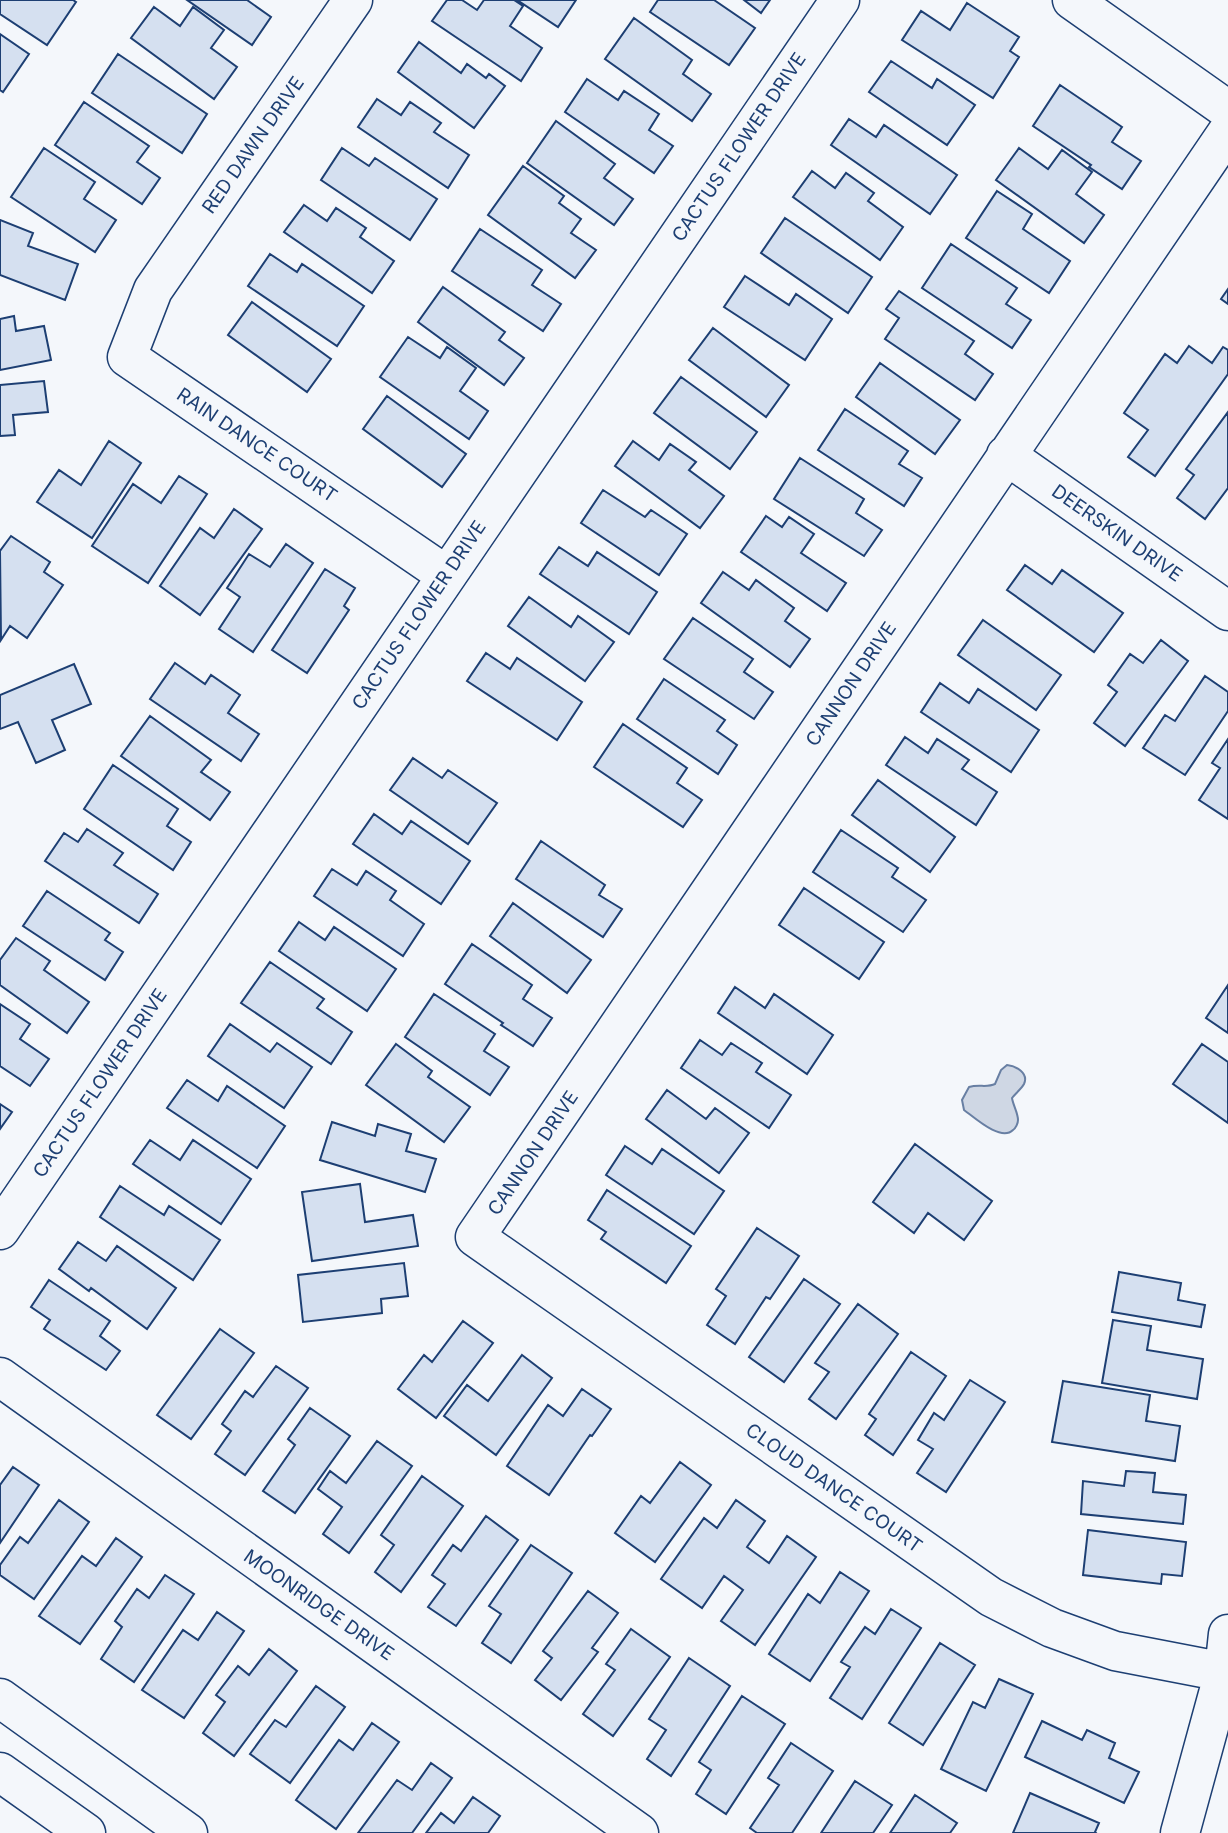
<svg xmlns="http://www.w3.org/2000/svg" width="1228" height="1833" font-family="Inter,sans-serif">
<rect width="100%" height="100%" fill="#f4f7fb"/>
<path fill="#cfd7e4" stroke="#687fa3" stroke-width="2" d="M 1007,1065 C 1016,1066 1029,1073 1024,1084 C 1022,1088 1015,1094 1012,1098 C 1013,1105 1018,1113 1018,1120 C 1018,1123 1016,1128 1013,1130 C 1001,1142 975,1118 964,1110 L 962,1100 L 969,1087 C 979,1084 987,1088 995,1084 L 1001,1070 Z"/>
<path fill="#d5e0f0" stroke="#1d3f73" stroke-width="2" d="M 0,0 L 73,0 L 76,2 L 47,45 L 0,14 Z
M 187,0 L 247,0 L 271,17 L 252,45 Z
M 447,0 L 462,0 L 477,10 L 484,0 L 514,0 L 523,6 L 510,26 L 542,48 L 521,81 L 432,21 Z
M 517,0 L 576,0 L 558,27 Z
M 658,0 L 714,0 L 755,28 L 729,65 L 650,12 Z
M 744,0 L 770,0 L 761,13 Z
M 967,3 L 1019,37 L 1010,51 L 1019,57 L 993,98 L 902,40 L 921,11 L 950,30 Z
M 154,7 L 180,26 L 193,7 L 224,30 L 211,48 L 237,67 L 214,99 L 131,38 Z
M 634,18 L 692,60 L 683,74 L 711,94 L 692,121 L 605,59 Z
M 0,34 L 29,54 L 3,92 L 0,90 Z
M 419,42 L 461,73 L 467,64 L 486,78 L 489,74 L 505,86 L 474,128 L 398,72 Z
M 118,54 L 207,114 L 182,153 L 92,93 Z
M 891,61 L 932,88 L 937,79 L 975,105 L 947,145 L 869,92 Z
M 587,79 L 618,100 L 624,91 L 659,114 L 649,130 L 673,146 L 654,173 L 565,112 Z
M 1060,85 L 1122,127 L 1112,142 L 1141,161 L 1122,189 L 1089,167 L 1091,165 L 1033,126 Z
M 377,99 L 401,115 L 410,102 L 441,123 L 434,132 L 469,155 L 448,188 L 358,127 Z
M 84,102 L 149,146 L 137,162 L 160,178 L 142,204 L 55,145 Z
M 849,119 L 876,137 L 884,125 L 957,175 L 930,214 L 831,145 Z
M 556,121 L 615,164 L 604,178 L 633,199 L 614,225 L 527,163 Z
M 44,148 L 95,182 L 84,199 L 116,220 L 95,252 L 11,197 Z
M 342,148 L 369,166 L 375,158 L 437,199 L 410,240 L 321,180 Z
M 1019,148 L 1048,169 L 1062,150 L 1092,172 L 1076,194 L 1104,215 L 1084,243 L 996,180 Z
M 523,166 L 564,196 L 559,203 L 581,219 L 571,233 L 596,250 L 575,278 L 488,215 Z
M 812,171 L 835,188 L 846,173 L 874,193 L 868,201 L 903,227 L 880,260 L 793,197 Z
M 997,191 L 1032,214 L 1023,229 L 1070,261 L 1049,293 L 966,238 Z
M 304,205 L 327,221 L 336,208 L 366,228 L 360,237 L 394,261 L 372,293 L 284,232 Z
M 785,218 L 872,277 L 848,313 L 761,253 Z
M 0,220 L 33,233 L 28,246 L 78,264 L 65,300 L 0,275 Z
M 480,229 L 542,270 L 532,285 L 561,304 L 543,331 L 452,271 Z
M 951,244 L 1017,288 L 1006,304 L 1031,320 L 1012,348 L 922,288 Z
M 270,254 L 297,272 L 302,264 L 364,306 L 337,346 L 248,286 Z
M 745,276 L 789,305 L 796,294 L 832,319 L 805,360 L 724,307 Z
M 443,287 L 505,332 L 499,340 L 524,358 L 504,385 L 418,322 Z
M 1228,289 L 1228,304 L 1221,299 Z
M 899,291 L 974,341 L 965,354 L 993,374 L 975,400 L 885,339 L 899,318 L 886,309 Z
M 252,302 L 331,359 L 307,392 L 228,335 Z
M 14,316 L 16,331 L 44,326 L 51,360 L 0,370 L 0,319 Z
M 713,328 L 789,385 L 766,417 L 689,360 Z
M 408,337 L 440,358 L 447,347 L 476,368 L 460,391 L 488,411 L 469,439 L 380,377 Z
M 1189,346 L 1212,363 L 1223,347 L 1228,350 L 1228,374 L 1155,476 L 1128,457 L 1148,430 L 1124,413 L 1165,354 L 1177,363 Z
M 880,363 L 960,420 L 935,454 L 856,397 Z
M 681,377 L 757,432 L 730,469 L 654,413 Z
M 44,381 L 48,412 L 13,415 L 15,435 L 0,436 L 0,385 Z
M 387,396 L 466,454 L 442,487 L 363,429 Z
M 845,409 L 908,451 L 899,464 L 922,478 L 904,506 L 818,450 Z
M 1228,412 L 1228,488 L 1205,519 L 1177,498 L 1194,475 L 1186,469 Z
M 109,441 L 141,463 L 92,538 L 37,502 L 59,470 L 81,485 Z
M 633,441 L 659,460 L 670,444 L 696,462 L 689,470 L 724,496 L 700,528 L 615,466 Z
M 800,458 L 864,499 L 856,513 L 882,530 L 864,556 L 774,499 Z
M 179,476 L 207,494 L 148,583 L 92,546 L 133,484 L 161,503 Z
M 603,490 L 645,517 L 651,510 L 687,534 L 659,575 L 581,523 Z
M 234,509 L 262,529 L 200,615 L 160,586 L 200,528 L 214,538 Z
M 766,516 L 782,527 L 789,517 L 814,534 L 801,553 L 846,583 L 827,611 L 741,552 Z
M 11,536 L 50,562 L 44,572 L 63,585 L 27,638 L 10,626 L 1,640 L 0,551 Z
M 286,544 L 313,563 L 253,652 L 219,629 L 240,597 L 227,588 L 249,554 L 270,567 Z
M 559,547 L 588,566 L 597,552 L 657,592 L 629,634 L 540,574 Z
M 1025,565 L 1052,584 L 1062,570 L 1123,613 L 1094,652 L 1007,590 Z
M 325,569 L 355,588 L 344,606 L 349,610 L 307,673 L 272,650 Z
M 723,572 L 749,590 L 756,580 L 794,608 L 785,621 L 810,639 L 790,667 L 701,603 Z
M 529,597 L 571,627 L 578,616 L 614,642 L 585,681 L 508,626 Z
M 693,618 L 753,659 L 744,672 L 773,692 L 754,719 L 664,659 Z
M 983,620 L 1061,675 L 1036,710 L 958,655 Z
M 1161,640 L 1188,661 L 1125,746 L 1094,723 L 1117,692 L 1108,685 L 1130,654 L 1143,663 Z
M 486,653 L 510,669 L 517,658 L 582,702 L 557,740 L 467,681 Z
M 175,663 L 205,684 L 211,675 L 240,695 L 228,713 L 259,734 L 241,761 L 150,699 Z
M 74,664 L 91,704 L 52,720 L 65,750 L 36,763 L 18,722 L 0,729 L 0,695 Z
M 1205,676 L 1228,692 L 1228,711 L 1185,775 L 1143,748 L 1165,715 L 1175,721 Z
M 664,679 L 725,720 L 717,731 L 737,745 L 718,774 L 637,719 Z
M 940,683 L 969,703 L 978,689 L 1039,730 L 1011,772 L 921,712 Z
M 150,716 L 211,760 L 201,772 L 230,792 L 210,820 L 121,756 Z
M 623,724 L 687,768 L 677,783 L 702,800 L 683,827 L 594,767 Z
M 905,737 L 928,753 L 937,739 L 969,760 L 962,769 L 997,792 L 976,825 L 886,765 Z
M 1228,739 L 1228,819 L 1199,800 L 1220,768 L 1212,763 Z
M 413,758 L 442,778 L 448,770 L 497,803 L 468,844 L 390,790 Z
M 113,765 L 178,809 L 167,826 L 191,842 L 173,870 L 84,809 Z
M 878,780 L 955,837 L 930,872 L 852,815 Z
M 374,814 L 402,834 L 411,821 L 470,861 L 441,904 L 353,844 Z
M 87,829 L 123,853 L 114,865 L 158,894 L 139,923 L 45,861 L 64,833 L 78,842 Z
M 841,830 L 898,868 L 892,877 L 926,900 L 903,932 L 813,872 Z
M 541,841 L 605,885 L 599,895 L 622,909 L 603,937 L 516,879 Z
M 332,869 L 357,885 L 366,871 L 396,891 L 390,900 L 424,924 L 403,956 L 314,896 Z
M 804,888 L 884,942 L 859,979 L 779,925 Z
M 47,891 L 110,933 L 105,940 L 123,952 L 105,980 L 23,926 Z
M 513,903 L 591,960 L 567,993 L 490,936 Z
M 299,922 L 325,940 L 334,927 L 396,969 L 367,1011 L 279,951 Z
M 16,938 L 50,961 L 44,970 L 89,1002 L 67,1033 L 0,985 L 0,960 Z
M 472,944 L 532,985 L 523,999 L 552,1018 L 533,1046 L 501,1025 L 503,1023 L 445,984 Z
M 270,962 L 324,999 L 317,1008 L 352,1032 L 331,1064 L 241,1003 Z
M 1228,985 L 1228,1033 L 1206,1018 Z
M 735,987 L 765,1008 L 774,994 L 833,1035 L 807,1074 L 718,1013 Z
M 434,994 L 495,1034 L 484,1051 L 509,1067 L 490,1095 L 405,1037 Z
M 0,1004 L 30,1024 L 20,1039 L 49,1059 L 30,1086 L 0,1066 Z
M 230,1024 L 270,1052 L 277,1043 L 312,1067 L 284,1108 L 208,1056 Z
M 700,1040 L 722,1055 L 731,1043 L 762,1063 L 756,1072 L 791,1095 L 769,1128 L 681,1068 Z
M 396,1044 L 432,1071 L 428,1077 L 470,1107 L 444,1142 L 366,1085 Z
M 1202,1044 L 1228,1062 L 1228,1123 L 1173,1084 Z
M 187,1080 L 218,1101 L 227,1086 L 285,1126 L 257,1168 L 167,1108 Z
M 667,1090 L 706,1119 L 715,1108 L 749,1133 L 719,1173 L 646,1119 Z
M 0,1104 L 12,1112 L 0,1129 Z
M 332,1122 L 375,1136 L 378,1124 L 411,1134 L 406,1151 L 436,1159 L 425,1192 L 320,1160 Z
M 150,1140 L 180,1160 L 193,1140 L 251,1179 L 221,1224 L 133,1164 Z
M 915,1144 L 992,1201 L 964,1240 L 928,1213 L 914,1233 L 873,1202 Z
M 625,1146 L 652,1164 L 662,1149 L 724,1191 L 694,1234 L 606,1175 Z
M 360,1184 L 365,1222 L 413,1215 L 418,1246 L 312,1261 L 302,1192 Z
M 120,1186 L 164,1215 L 169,1206 L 220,1240 L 193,1280 L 100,1217 Z
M 607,1190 L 691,1246 L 666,1283 L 601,1239 L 606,1232 L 588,1220 Z
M 757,1228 L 799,1256 L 770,1299 L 766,1297 L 735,1344 L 707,1325 L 726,1296 L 716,1289 Z
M 78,1242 L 106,1261 L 117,1246 L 176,1288 L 147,1329 L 91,1288 L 89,1291 L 59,1269 Z
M 404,1263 L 408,1296 L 381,1299 L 382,1313 L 303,1322 L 298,1275 Z
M 1119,1272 L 1181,1283 L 1178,1300 L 1205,1305 L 1201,1327 L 1112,1312 Z
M 804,1279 L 840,1304 L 784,1382 L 749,1357 Z
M 49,1280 L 110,1321 L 100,1336 L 120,1351 L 106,1370 L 44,1329 L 50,1320 L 31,1307 Z
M 858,1304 L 898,1334 L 836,1419 L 809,1399 L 829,1372 L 815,1363 Z
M 1113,1320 L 1151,1326 L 1147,1350 L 1203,1359 L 1197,1399 L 1102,1383 Z
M 463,1321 L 493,1343 L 436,1418 L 398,1389 L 424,1355 L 432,1362 Z
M 220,1329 L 254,1353 L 191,1439 L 157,1415 Z
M 911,1352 L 946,1376 L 893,1455 L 865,1435 L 876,1419 L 869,1414 Z
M 522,1355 L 552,1378 L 496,1455 L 444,1416 L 467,1385 L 488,1401 Z
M 276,1366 L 308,1388 L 245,1475 L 215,1454 L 231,1431 L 222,1424 L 245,1391 L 253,1397 Z
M 970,1380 L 1005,1402 L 946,1492 L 917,1473 L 933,1449 L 918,1440 L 934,1413 L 944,1420 Z
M 1063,1381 L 1150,1395 L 1146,1421 L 1180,1426 L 1175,1461 L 1052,1442 Z
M 582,1389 L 611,1409 L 592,1436 L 590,1435 L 549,1495 L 507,1466 L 548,1405 L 563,1416 Z
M 310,1408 L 350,1436 L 295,1513 L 263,1491 L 295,1445 L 288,1439 Z
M 377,1441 L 412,1466 L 349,1553 L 323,1534 L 342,1507 L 318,1489 L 330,1471 L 346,1483 Z
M 680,1462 L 711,1485 L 655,1562 L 615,1533 L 641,1496 L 650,1503 Z
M 13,1467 L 39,1485 L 0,1543 L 0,1485 Z
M 1126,1471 L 1155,1473 L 1153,1492 L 1186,1495 L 1183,1524 L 1081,1514 L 1083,1481 L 1124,1486 Z
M 422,1476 L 463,1506 L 401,1592 L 375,1572 L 394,1545 L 381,1535 Z
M 59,1500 L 89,1522 L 34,1599 L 0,1575 L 0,1565 L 20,1537 L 28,1543 Z
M 736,1500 L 765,1521 L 747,1547 L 769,1563 L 787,1536 L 816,1557 L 755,1645 L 721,1621 L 743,1590 L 724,1576 L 702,1608 L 661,1579 L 704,1518 L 717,1528 Z
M 486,1516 L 518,1540 L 456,1626 L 428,1607 L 445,1584 L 432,1575 L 453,1545 L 461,1551 Z
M 1088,1530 L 1186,1542 L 1182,1576 L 1162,1574 L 1161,1584 L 1083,1575 Z
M 116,1538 L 142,1557 L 80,1644 L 39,1616 L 82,1556 L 96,1566 Z
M 531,1545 L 572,1573 L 511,1663 L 482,1643 L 501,1614 L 489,1606 Z
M 840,1572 L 869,1591 L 810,1681 L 769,1654 L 808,1594 L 820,1603 Z
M 165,1575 L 194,1594 L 134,1682 L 101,1659 L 122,1627 L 115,1621 L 137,1589 L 149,1598 Z
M 588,1591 L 618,1613 L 592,1648 L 598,1652 L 561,1700 L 535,1680 L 552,1658 L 543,1651 Z
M 891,1609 L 921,1628 L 862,1719 L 830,1698 L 850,1667 L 841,1662 L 865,1627 L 875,1634 Z
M 217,1612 L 244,1631 L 184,1718 L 142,1690 L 183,1630 L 198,1640 Z
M 631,1629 L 670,1657 L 613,1736 L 583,1714 L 615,1670 L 606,1664 Z
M 940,1643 L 975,1665 L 923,1745 L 889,1723 Z
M 269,1649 L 297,1671 L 234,1756 L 203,1733 L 225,1702 L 216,1695 L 238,1666 L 249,1675 Z
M 689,1658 L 730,1686 L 671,1776 L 647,1759 L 666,1730 L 649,1719 Z
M 999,1679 L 1033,1694 L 986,1791 L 941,1769 L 973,1702 L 985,1708 Z
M 316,1686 L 345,1707 L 290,1783 L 250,1754 L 275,1720 L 286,1727 Z
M 742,1696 L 785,1724 L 726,1814 L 696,1794 L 711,1770 L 699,1762 Z
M 1042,1721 L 1082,1740 L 1087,1730 L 1115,1743 L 1109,1758 L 1139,1772 L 1124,1803 L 1025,1757 Z
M 372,1723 L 399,1742 L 336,1829 L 296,1800 L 339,1740 L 353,1750 Z
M 791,1743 L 833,1771 L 792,1833 L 757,1833 L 750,1828 L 779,1785 L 768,1778 Z
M 431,1763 L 452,1778 L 412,1833 L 358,1833 L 397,1780 L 412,1790 Z
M 855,1781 L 892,1805 L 873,1833 L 821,1833 Z
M 1030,1793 L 1099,1823 L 1095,1832 L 1096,1833 L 1013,1833 Z
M 915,1795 L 957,1823 L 950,1833 L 890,1833 Z
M 473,1797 L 500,1816 L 488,1833 L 426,1833 L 441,1813 L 454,1823 Z"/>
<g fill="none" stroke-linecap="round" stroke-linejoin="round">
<defs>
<path id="minor" d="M 353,0 L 153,290 L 127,357 L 446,575
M 1072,0 L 1228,110
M 1006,455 L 1228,611
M 0,1230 L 840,0
M 0,1377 L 639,1833
M 1224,1672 L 1115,1651 L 1052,1628 L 991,1597 L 475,1237 L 1228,131
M 1180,1833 L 1224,1672 L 1228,1634"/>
<path id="major" d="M 0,1698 L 188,1833
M 0,1772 L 86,1833"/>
</defs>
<use href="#minor" stroke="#1d3f73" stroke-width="41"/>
<use href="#major" stroke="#1d3f73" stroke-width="41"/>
<use href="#minor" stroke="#f4f7fb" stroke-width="38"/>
<use href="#major" stroke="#f4f7fb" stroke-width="38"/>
</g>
<g text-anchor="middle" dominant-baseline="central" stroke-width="5" stroke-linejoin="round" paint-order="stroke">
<g font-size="19" fill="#1d3f73" stroke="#f4f7fb">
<text transform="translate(253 145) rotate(-55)">RED DAWN DRIVE</text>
<text transform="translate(739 147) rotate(-56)">CACTUS FLOWER DRIVE</text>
<text transform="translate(257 445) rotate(34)">RAIN DANCE COURT</text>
<text transform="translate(1117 533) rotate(35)">DEERSKIN DRIVE</text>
<text transform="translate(419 615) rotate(-56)">CACTUS FLOWER DRIVE</text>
<text transform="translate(851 684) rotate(-56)">CANNON DRIVE</text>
<text transform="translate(100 1083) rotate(-56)">CACTUS FLOWER DRIVE</text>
<text transform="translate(533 1153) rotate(-56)">CANNON DRIVE</text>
<text transform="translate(834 1488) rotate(35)">CLOUD DANCE COURT</text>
<text transform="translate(319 1605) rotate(35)">MOONRIDGE DRIVE</text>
</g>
</g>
</svg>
